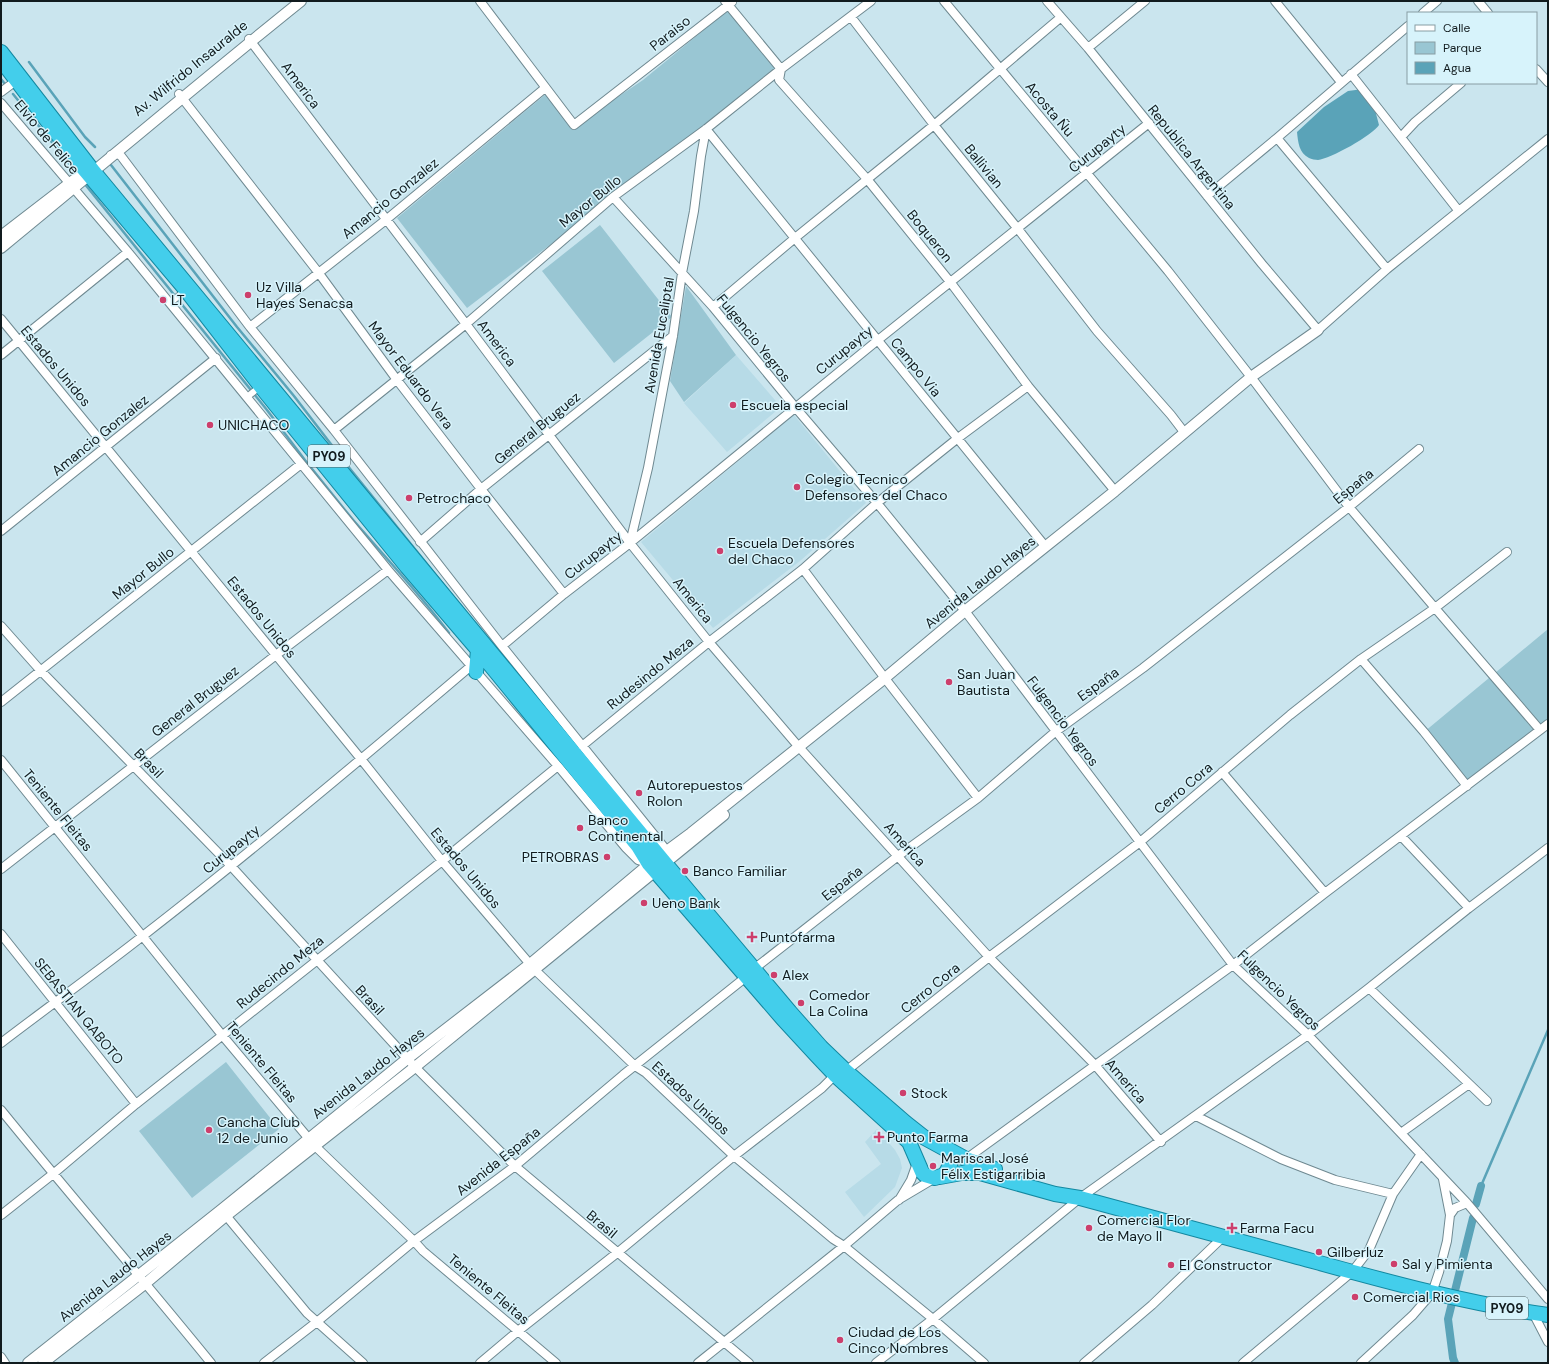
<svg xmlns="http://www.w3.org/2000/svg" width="1549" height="1364" font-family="'DM Sans',sans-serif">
<rect width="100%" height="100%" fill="#cae5ee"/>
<path fill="#b7dbe7" d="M 736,355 L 781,407 L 727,452 L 684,403 Z
M 794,415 L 866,503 L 800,561 L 713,628 L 641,542 Z
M 877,1129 L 895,1150 L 900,1159 L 902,1168 L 895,1187 L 864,1217 L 845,1192 L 881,1164 L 865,1142 Z"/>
<path fill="#99c6d3" d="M 728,10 L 776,70 L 613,197 L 467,308 L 397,218 L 546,94 L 573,127 L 643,80 Z
M 600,225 L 672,317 L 614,363 L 542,271 Z
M 686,286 L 736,355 L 684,402 L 670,381 Z
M 1548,629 L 1548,724 L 1467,786 L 1424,732 Z
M 226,1062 L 279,1129 L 192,1198 L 139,1131 Z"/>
<path fill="#5aa3b8" d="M 1363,89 L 1375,110 L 1379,125 C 1373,135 1330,159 1318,160 C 1316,160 1311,159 1309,158 C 1299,153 1298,142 1297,132 L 1324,107 L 1348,91 Z"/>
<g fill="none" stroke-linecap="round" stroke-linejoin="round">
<path stroke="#5aa3b8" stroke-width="2.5" d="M 29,62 L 85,137 L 95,147
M 1,79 L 5,84
M 13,94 L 75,171
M 111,165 L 237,327 L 294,396 L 347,465 L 465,611
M 84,183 L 267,410 C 295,448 324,485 354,521 C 386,558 420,594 449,633
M 1481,1186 L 1548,1030"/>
<path stroke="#5aa3b8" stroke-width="8" d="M 1476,1204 L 1481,1186
M 1455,1363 L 1453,1358 L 1448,1319 L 1473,1218"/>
<defs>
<path id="pedestrian" d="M 170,303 L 186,290
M 247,397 L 261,386"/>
<path id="minor" d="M 480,1 L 574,125 L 732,2
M 725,1 L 781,69 L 779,80 L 867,179 L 951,283 L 1028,386 L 1115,491
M 1047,1 L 1088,48 L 1262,264 L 1318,330 L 1387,269 L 1548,139
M 1275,1 L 1341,82
M 1478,1 L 1488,13
M 1423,13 L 1437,1
M 851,17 L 934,125 L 1018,229 L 1097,331 L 1171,415 L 1184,432
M 249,39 L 466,324 L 630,543 L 709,642 L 798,746 L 989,957 L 1095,1065 L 1161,1142
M 1088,48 L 1145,1
M 1536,69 L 1548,82
M 1351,74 L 1458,210
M 1,92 L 17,80
M 179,94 L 318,272 L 397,380 L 481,489 L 564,594
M 1,103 L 128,252 L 388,570 L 558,766 L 626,848 L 638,860 L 647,863
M 706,129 L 1045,546
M 1401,137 L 1415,122 L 1461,83
M 1277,138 L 1387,269
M 111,155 L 117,154 L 121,156 L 250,327 L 334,430 L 502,646 L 667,851
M 1207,196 L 1277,138 L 1408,26
M 613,197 L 713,307 L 795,407 L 877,503 L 965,611 L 1233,965 L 1308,1035 L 1467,1203 L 1548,1299
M 713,307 L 795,238 L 934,125 L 1060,18
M 1,319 L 361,759 L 442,861 L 535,970 L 635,1066 L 646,1073 L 734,1156 L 833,1239 L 844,1246 L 933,1319 L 984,1363
M 250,327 L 387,219 L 545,88
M 1,355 L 128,252
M 334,430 L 466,324 L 613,197 L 706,129 L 781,69 L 871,1
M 1,531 L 216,358
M 420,542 L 481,489 L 673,336
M 630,543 L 648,468 L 673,336 L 682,273 L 694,211 L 701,156 L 706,129
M 1507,552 L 1435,608 L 1540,730
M 803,569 L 887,681 L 978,798
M 1,626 L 41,671 L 231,866 L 415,1067 L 515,1166 L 749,1363
M 502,646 L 564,594 L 630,543 L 878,340 L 1149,123
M 1361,659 L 1424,732 L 1467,786
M 1,702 L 301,464
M 582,746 L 709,642 L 803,569 L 877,503 L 958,438 L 1028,386
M 1,760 L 222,1035 L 315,1146 L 414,1241 L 423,1251 L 556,1363
M 1222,772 L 1325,893
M 1401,836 L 1469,908
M 1,869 L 276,655 L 388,570
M 1,934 L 136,1104
M 754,969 L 898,856 L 978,798 L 1055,732 L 1143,668 L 1349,507 L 1419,449
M 1369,988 L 1487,1101
M 1,1043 C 48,1007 97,972 144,935 C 255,849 363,758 471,666
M 846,1071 L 989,957 L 1140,842 L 1290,715 L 1361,659 L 1435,608 L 1349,507 L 1251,377 L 1168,271 L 944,1
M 1,1110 C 70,1195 142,1278 211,1363
M 1196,1116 L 1281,1159 L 1335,1180 L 1393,1194
M 1401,1133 L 1469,1084
M 966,1159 L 1233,965 L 1325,893 L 1548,724
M 1443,1179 L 1450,1215
M 899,1200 L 911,1180 L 917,1163
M 223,1212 L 307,1313 L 363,1363
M 1,1215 L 53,1174 L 136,1104 L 442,861 L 558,766
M 1533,1313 L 1548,1342
M 1,1357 L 5,1363
M 264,1363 L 318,1321 L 414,1241 L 515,1166 L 623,1075 L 746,977
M 480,1363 L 518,1331 L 617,1253 L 734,1156 L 822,1088 L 835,1075
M 698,1363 L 844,1246 L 898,1200 L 935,1178
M 876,1363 L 933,1319 L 1080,1198 L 1308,1035 L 1369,988 L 1469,908 L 1548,848
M 1084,1363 L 1152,1305 L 1223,1237
M 1243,1363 L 1352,1272 L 1369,1250 L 1393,1194 L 1421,1154
M 1361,1363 L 1413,1315 L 1432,1293 L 1439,1272 L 1447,1241 L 1450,1215 L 1455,1208 L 1467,1203"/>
<path id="tertiary" d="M 1,236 L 79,176
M 1,248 C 101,166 200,82 301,1
M 28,1363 L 221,1210 L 407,1059 L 530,964 L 649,864 L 691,833 L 885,678 L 965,611 L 1115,491 L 1251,377 L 1318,330
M 43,1363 L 146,1283 L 227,1215 L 415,1067 L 724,815"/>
<path id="trunk" d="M 1,52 L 94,172 L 665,863 L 790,1012 L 821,1047 L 846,1071 L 906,1123 L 925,1138 L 947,1150 L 951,1157 L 951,1162 L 947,1171 L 944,1175 L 935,1178 L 925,1175 L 922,1172 L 909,1142 L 835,1075 L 817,1056 L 782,1018 L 649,864 L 638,846 L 478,650 L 407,567 L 262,388 L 186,290 L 83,168 L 1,60
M 476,672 L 478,650
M 944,1147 L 966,1159 L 995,1169
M 940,1177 L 962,1173 L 980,1173 L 1055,1194 L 1080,1198 C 1151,1217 1223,1237 1294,1256 C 1378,1279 1462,1303 1548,1315"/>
</defs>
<use href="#pedestrian" stroke="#6f8991" stroke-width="8"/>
<use href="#minor" stroke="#6f8991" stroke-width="10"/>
<use href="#tertiary" stroke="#6f8991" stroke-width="12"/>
<use href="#trunk" stroke="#1388a0" stroke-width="16"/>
<use href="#pedestrian" stroke="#fff" stroke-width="6"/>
<use href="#minor" stroke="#fff" stroke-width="8"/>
<use href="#tertiary" stroke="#fff" stroke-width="10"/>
<use href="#trunk" stroke="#43ceeb" stroke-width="14"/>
</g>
<g fill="#cd3f6c" stroke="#d7f3fb" stroke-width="1.5">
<circle cx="248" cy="295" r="4"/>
<circle cx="163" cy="300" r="4"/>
<circle cx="733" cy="405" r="4"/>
<circle cx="210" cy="425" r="4"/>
<circle cx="797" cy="487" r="4"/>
<circle cx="409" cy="498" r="4"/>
<circle cx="720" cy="551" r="4"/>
<circle cx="949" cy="682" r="4"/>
<circle cx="639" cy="793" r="4"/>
<circle cx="580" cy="828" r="4"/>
<circle cx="607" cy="857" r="4"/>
<circle cx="685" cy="871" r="4"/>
<circle cx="644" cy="903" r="4"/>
<path d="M750 931h4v4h4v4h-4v4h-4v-4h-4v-4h4z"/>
<circle cx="774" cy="975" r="4"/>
<circle cx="801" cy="1003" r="4"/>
<circle cx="903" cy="1093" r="4"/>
<circle cx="209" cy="1130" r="4"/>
<path d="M877 1131h4v4h4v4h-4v4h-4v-4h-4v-4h4z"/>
<circle cx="933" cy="1166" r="4"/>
<circle cx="1089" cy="1228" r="4"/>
<path d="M1230 1222h4v4h4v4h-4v4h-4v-4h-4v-4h4z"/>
<circle cx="1319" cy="1252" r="4"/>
<circle cx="1394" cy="1264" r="4"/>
<circle cx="1171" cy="1265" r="4"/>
<circle cx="1355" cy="1297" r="4"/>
<circle cx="840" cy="1340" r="4"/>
</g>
<g text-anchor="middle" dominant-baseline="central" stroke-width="3" stroke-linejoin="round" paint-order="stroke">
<g fill="#d7f3fb" stroke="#4c5c60" stroke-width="1">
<rect x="308" y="445" width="42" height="22" rx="3"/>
<rect x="1486" y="1297" width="42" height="22" rx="3"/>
</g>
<g font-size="13" font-weight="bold" fill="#111b1e">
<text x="329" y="456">PY09</text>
<text x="1507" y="1308">PY09</text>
</g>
<g font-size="14" fill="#111b1e" stroke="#d7f3fb">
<text transform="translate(670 33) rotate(-38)">Paraiso</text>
<text transform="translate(190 68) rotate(-39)">Av. Wilfrido Insauralde</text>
<text transform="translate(301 85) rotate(53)">America</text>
<text transform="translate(1050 109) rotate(50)">Acosta Ñu</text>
<text transform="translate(47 137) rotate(50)">Elvio de Felice</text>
<text transform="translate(1097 148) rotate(-39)">Curupayty</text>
<text transform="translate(1192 157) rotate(51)">Republica Argentina</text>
<text transform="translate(984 166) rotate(51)">Ballivian</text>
<text transform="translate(390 198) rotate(-39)">Amancio Gonzalez</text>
<text transform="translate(590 201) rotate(-39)">Mayor Bullo</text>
<text transform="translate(930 236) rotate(51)">Boqueron</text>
<text transform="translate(659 335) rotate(-80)">Avenida Eucaliptal</text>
<text transform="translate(754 338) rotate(51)">Fulgencio Yegros</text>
<text transform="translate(497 343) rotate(53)">America</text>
<text transform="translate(844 350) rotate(-39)">Curupayty</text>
<text transform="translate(56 366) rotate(50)">Estados Unidos</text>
<text transform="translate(916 367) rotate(51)">Campo Via</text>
<text transform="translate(411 375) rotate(53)">Mayor Eduardo Vera</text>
<text transform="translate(537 428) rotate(-39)">General Bruguez</text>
<text transform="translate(100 435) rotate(-39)">Amancio Gonzalez</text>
<text transform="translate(1353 486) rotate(-39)">España</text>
<text transform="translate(593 555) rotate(-38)">Curupayty</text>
<text transform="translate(143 573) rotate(-39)">Mayor Bullo</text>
<text transform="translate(980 582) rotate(-39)">Avenida Laudo Hayes</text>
<text transform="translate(693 600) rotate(51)">America</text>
<text transform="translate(262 617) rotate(51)">Estados Unidos</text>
<text transform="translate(650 673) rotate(-39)">Rudesindo Meza</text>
<text transform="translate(1098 684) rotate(-36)">España</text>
<text transform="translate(195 701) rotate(-38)">General Bruguez</text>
<text transform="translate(1063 721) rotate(53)">Fulgencio Yegros</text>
<text transform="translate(149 763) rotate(46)">Brasil</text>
<text transform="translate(1183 788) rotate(-40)">Cerro Cora</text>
<text transform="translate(58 810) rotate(51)">Teniente Fleitas</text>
<text transform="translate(905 844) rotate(48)">America</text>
<text transform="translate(231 849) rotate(-39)">Curupayty</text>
<text transform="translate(466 868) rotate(50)">Estados Unidos</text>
<text transform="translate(842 883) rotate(-38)">España</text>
<text transform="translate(280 972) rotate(-39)">Rudecindo Meza</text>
<text transform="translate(930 988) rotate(-39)">Cerro Cora</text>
<text transform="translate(1279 990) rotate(44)">Fulgencio Yegros</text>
<text transform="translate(370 1000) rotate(47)">Brasil</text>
<text transform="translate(79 1011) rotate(51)">SEBASTIAN GABOTO</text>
<text transform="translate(262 1062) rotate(50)">Teniente Fleitas</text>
<text transform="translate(368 1073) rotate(-38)">Avenida Laudo Hayes</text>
<text transform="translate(1126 1081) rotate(49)">America</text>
<text transform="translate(691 1098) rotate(43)">Estados Unidos</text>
<text transform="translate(498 1161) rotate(-38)">Avenida España</text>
<text transform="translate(602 1224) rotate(40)">Brasil</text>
<text transform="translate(115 1276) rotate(-38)">Avenida Laudo Hayes</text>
<text transform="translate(489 1289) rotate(40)">Teniente Fleitas</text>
</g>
<g font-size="14" fill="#111b1e" stroke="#d7f3fb" text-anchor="start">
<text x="256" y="287">Uz Villa<tspan x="256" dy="16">Hayes Senacsa</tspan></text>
<text x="171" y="300">LT</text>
<text x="741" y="405">Escuela especial</text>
<text x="218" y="425">UNICHACO</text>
<text x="805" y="479">Colegio Tecnico<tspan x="805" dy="16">Defensores del Chaco</tspan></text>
<text x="417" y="498">Petrochaco</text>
<text x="728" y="543">Escuela Defensores<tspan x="728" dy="16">del Chaco</tspan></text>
<text x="957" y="674">San Juan<tspan x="957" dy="16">Bautista</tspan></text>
<text x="647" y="785">Autorepuestos<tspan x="647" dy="16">Rolon</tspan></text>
<text x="588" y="820">Banco<tspan x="588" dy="16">Continental</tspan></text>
<text x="599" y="857" text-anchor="end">PETROBRAS</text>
<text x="693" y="871">Banco Familiar</text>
<text x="652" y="903">Ueno Bank</text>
<text x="760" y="937">Puntofarma</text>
<text x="782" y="975">Alex</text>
<text x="809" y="995">Comedor<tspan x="809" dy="16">La Colina</tspan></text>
<text x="911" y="1093">Stock</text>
<text x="217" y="1122">Cancha Club<tspan x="217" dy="16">12 de Junio</tspan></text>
<text x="887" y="1137">Punto Farma</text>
<text x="941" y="1158">Mariscal José<tspan x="941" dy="16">Félix Estigarribia</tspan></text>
<text x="1097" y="1220">Comercial Flor<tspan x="1097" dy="16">de Mayo II</tspan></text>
<text x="1240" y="1228">Farma Facu</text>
<text x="1327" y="1252">Gilberluz</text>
<text x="1402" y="1264">Sal y Pimienta</text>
<text x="1179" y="1265">El Constructor</text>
<text x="1363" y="1297">Comercial Rios</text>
<text x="848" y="1332">Ciudad de Los<tspan x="848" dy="16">Cinco Nombres</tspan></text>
</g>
</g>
<rect width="1549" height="1364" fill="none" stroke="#111b1e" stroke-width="4"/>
<rect x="1407" y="12" width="130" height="72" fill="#d7f3fb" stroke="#889da3"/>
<rect x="1415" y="25" width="20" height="6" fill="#ffffff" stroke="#889da3"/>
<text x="1443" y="32" font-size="12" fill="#111b1e">Calle</text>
<rect x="1415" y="42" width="20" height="12" fill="#99c6d3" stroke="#889da3"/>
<text x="1443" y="52" font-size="12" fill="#111b1e">Parque</text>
<rect x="1415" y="62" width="20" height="12" fill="#5aa3b8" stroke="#889da3"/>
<text x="1443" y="72" font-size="12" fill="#111b1e">Agua</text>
</svg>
